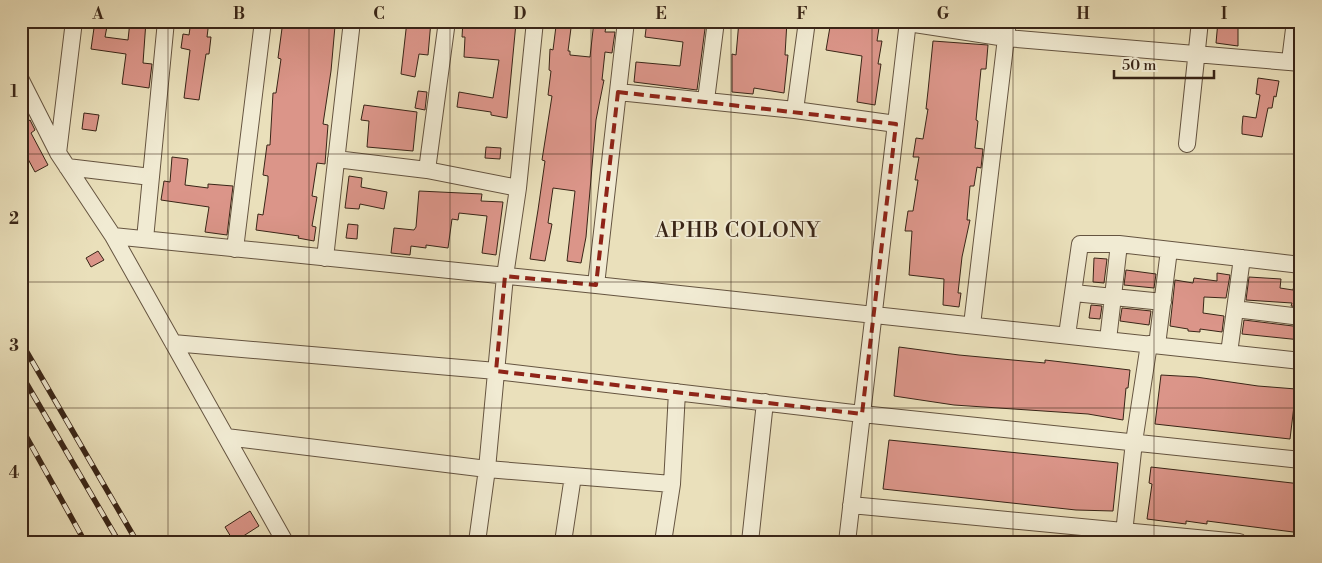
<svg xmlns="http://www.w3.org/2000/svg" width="1322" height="563" font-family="'Libre Bodoni',serif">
<rect width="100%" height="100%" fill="#eae0bb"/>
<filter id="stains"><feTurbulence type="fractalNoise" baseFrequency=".004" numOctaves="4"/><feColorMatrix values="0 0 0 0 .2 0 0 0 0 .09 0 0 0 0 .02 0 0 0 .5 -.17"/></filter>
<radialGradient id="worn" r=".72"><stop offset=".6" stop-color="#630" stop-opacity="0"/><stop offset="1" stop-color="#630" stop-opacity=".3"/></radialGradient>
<path fill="#db9589" stroke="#392517" d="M 95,21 L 108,21 L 105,37 L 128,40 L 130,21 L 146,21 L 143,63 L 152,64 L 149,88 L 122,84 L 126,54 L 91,49 Z
M 191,21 L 209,21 L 207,37 L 211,37 L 209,54 L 206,54 L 199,100 L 184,98 L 190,50 L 181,48 L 183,34 L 189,35 Z
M 283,21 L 335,26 L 331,71 L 323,124 L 328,125 L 325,164 L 317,163 L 312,196 L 317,197 L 312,226 L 316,227 L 314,241 L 298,238 L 299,236 L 256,230 L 258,214 L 263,215 L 268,181 L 268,176 L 263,175 L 267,145 L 270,145 L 273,93 L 276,93 L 281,59 L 278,58 Z
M 407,21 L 431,21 L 428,55 L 419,54 L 415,77 L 401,74 Z
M 463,21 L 516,23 L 507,118 L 491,115 L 491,112 L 457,107 L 459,92 L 493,98 L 499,60 L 464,57 L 465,37 L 462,37 Z
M 594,21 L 607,21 L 605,32 L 615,32 L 612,53 L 605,52 L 602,80 L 604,80 L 596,120 L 586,237 L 581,263 L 567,261 L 575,191 L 553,188 L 548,223 L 552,224 L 545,261 L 530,259 L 538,210 L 545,161 L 542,160 L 552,96 L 548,95 L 551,71 L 549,70 L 550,49 L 553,50 L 556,26 L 571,28 L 568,51 L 570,51 L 570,55 L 590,57 Z
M 647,21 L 706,21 L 697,90 L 634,82 L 636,62 L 680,66 L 683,42 L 645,37 Z
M 739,21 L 787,21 L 785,55 L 788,55 L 784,93 L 754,88 L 753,94 L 732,92 L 732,54 L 736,55 Z
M 831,21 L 880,21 L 877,41 L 882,41 L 878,64 L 881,64 L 875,105 L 857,102 L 862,56 L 826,50 Z
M 1218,21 L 1238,21 L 1238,46 L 1216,43 Z
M 933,41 L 988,45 L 986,69 L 981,69 L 976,120 L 978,121 L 975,148 L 983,149 L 981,168 L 977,167 L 974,186 L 970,186 L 967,220 L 970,220 L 962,257 L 958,293 L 961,293 L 959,307 L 943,305 L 944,279 L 909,275 L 912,231 L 905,231 L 908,211 L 913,211 L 918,180 L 915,180 L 919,157 L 913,157 L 916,138 L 923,139 L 928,109 L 926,109 L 928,91 Z
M 1258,78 L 1279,81 L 1276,97 L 1274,96 L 1272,108 L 1268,108 L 1262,137 L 1242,134 L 1242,127 L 1243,116 L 1256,118 L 1260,95 L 1256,94 Z
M 418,91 L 427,92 L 425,110 L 415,108 Z
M 364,105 L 417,112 L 413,151 L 367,147 L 369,121 L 361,120 Z
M 84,113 L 99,115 L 96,131 L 82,129 Z
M 21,116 L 25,123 L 30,120 L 35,130 L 31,133 L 48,165 L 35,172 L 21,146 Z
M 486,147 L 501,148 L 500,159 L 485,158 Z
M 172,157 L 188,159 L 185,185 L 208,188 L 208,184 L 233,186 L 227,235 L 205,232 L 209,207 L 161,200 L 164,181 L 170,182 Z
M 349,176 L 362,178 L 361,187 L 387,192 L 384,209 L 360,204 L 359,209 L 345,208 Z
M 419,191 L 482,194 L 481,201 L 503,202 L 496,255 L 482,253 L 487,216 L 459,213 L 458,220 L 452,219 L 448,248 L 426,245 L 426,248 L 411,246 L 410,255 L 391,253 L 394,228 L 414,230 L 416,227 Z
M 348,224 L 358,225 L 357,239 L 346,238 Z
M 98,251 L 104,260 L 91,267 L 86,258 Z
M 1094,258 L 1107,259 L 1104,283 L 1093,282 Z
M 1126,270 L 1156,274 L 1154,288 L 1124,285 Z
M 1217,273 L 1230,275 L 1226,298 L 1204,297 L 1203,313 L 1224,316 L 1222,332 L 1200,329 L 1200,332 L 1188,331 L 1188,329 L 1170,326 L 1175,280 L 1193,283 L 1194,278 L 1217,281 Z
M 1249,277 L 1281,279 L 1280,288 L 1293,290 L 1294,285 L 1301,285 L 1301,307 L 1291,306 L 1292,303 L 1246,300 Z
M 1091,305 L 1102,306 L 1100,319 L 1089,318 Z
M 1122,308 L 1151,311 L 1149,325 L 1120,321 Z
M 1244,320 L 1301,327 L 1301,340 L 1242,334 Z
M 899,347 L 959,355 L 1045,363 L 1045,360 L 1130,370 L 1128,388 L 1126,388 L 1123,420 L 1088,414 L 954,405 L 894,396 Z
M 1161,375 L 1196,377 L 1258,386 L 1296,389 L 1290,439 L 1155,424 Z
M 889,440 L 1118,463 L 1113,511 L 1076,510 L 883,489 Z
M 1151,467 L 1301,484 L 1301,533 L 1207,521 L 1207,524 L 1186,521 L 1186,524 L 1147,519 L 1152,484 L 1149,483 Z
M 250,511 L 259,526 L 234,542 L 225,527 Z"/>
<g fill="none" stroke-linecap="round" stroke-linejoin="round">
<defs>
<path id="street" d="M 908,23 L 1006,38 L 1301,63
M 1290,61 L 1295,21
M 21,80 L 58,153 L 113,236 L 285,542
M 618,92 L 795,110 L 896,124
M 706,100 L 716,21
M 795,110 L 807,21
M 1187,144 L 1200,21
M 58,153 L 74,21
M 336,159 L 427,170 L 518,188
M 67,167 L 151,177
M 427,170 L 447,21
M 113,236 L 596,285 L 1301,361
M 145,239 L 166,21
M 235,249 L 263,21
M 325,258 L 352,21
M 596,285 L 626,21
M 1074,293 L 1163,302
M 1235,309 L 1301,317
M 972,325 L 1008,21
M 1067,335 L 1080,244 L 1119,244 L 1301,265
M 1108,340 L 1119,244
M 173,343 L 496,371 L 862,414 L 1301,460
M 1157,345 L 1169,250
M 1229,353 L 1242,258
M 226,437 L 487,469 L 672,484
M 851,505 L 1239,542
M 477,542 L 487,469 L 505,276 L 518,188 L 535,21
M 563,542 L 573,476
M 663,542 L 672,484 L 677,392
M 750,542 L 765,402
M 847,542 L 908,21
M 1123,542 L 1134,442 L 1149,344"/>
</defs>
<use href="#street" stroke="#655440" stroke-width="18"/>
<use href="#street" stroke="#f1ebd3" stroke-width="16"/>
<defs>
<path id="rail" d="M 21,342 L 137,542
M 21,374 L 119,542
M 21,427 L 85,542"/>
</defs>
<use href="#rail" stroke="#392517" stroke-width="5.5"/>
<use href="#rail" stroke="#f1ebd3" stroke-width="4" stroke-dasharray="11" stroke-linecap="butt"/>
</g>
<path fill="none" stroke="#8f2418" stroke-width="4" stroke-dasharray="10 6" stroke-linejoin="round" d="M 618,92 L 896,124 L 862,414 L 496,371 L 505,276 L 596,285 Z"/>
<path fill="none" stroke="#392517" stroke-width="1" stroke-opacity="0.55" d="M 168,21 L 168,542M 309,21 L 309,542M 450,21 L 450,542M 591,21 L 591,542M 731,21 L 731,542M 872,21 L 872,542M 1013,21 L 1013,542M 1154,21 L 1154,542M 21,154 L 1301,154M 21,282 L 1301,282M 21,408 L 1301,408"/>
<g text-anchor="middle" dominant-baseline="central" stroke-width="4" stroke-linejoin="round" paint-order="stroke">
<g font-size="21" letter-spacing="1" fill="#392517" stroke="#f1ebd3">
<text x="738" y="231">APHB COLONY</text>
</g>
</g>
<rect width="1322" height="563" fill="none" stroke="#eae0bb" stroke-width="55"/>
<path d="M1114 70v8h100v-8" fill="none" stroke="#392517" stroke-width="2.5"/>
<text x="1122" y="70" font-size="15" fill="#392517" stroke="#f1ebd3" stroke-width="4" paint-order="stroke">50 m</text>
<rect x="28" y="28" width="1266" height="508" fill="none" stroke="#392517" stroke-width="2"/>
<g font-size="16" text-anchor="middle" font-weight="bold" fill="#392517">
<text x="98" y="19">A</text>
<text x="239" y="19">B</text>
<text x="379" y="19">C</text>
<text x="520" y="19">D</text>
<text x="661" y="19">E</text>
<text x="802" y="19">F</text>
<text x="943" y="19">G</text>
<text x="1083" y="19">H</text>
<text x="1224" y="19">I</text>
<text x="14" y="97">1</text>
<text x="14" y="224">2</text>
<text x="14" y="351">3</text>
<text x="14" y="478">4</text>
</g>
<rect width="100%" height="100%" filter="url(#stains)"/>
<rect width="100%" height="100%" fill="url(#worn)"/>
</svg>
